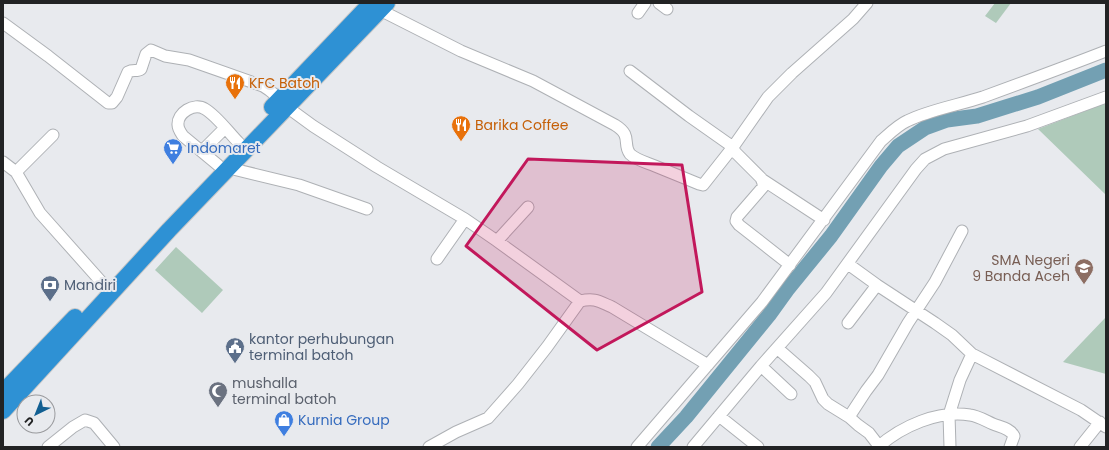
<svg xmlns="http://www.w3.org/2000/svg" width="1109" height="450" font-family="Poppins,sans-serif">
<rect width="100%" height="100%" fill="#e8eaee"/>
<path fill="#afcaba" d="M 995,3 L 1011,3 L 996,23 L 985,16 Z
M 1106,103 L 1106,195 L 1038,129 Z
M 176,247 L 223,290 L 202,313 L 155,270 Z
M 1106,317 L 1106,374 L 1063,362 Z"/>
<g fill="none" stroke-linecap="round" stroke-linejoin="round">
<path stroke="#73a0b3" stroke-width="15" d="M 658,447 L 686,417 L 769,315 L 787,290 L 831,236 L 881,166 L 898,146 L 925,128 L 947,120 L 977,116 L 1038,97 L 1106,70"/>
<defs>
<path id="minor" d="M 659,3 L 667,9
M 380,10 L 461,51 L 533,81 L 615,125 C 633,136 622,144 630,154 C 636,160 648,163 655,166 C 670,172 684,178 699,184 L 703,185 L 733,147 L 689,116 L 630,71
M 638,13 L 645,3
M 3,23 L 48,56 L 108,103 L 112,103 L 117,97 L 128,72 C 133,69 137,72 141,69 L 146,54 L 151,50 L 165,56 L 189,60 L 263,86 L 269,90 L 280,99
M 287,107 L 313,126 L 377,167 L 465,219 L 497,241 L 580,301 L 547,347 L 518,384 L 488,418 L 456,432 L 429,447
M 202,151 L 225,128
M 3,162 L 16,172 L 40,213 L 105,286
M 218,165 L 183,136 C 181,133 178,129 178,125 C 177,113 194,102 205,109 C 217,116 229,133 239,143
M 229,168 L 299,185 L 367,209
M 16,172 L 53,135
M 763,180 L 824,220
M 497,241 L 528,207
M 437,259 L 465,219
M 848,264 L 877,285 L 935,323 L 952,335 L 972,354 L 1081,410 L 1106,427
M 790,265 L 739,225 L 736,221 L 737,217 L 763,187 L 763,183 L 761,178 L 735,152 L 733,147 L 768,97 L 792,73 L 853,19 L 867,3
M 580,301 C 595,298 598,301 612,307 L 708,365
M 848,323 L 877,285
M 777,348 L 809,376 L 815,382 L 823,399 L 828,404 L 849,417 L 858,425 L 869,433 L 879,446
M 761,366 L 791,394
M 719,416 L 758,447
M 849,417 L 866,391 L 878,375 L 908,323 L 935,282 L 962,231
M 48,447 L 73,427 L 85,420 L 94,423 L 114,447
M 637,447 L 762,302 L 881,141 C 889,134 898,125 907,121 C 929,110 959,105 983,97 C 1024,82 1065,67 1106,51
M 693,447 L 761,366 L 826,293 L 916,169 L 925,159 L 944,149 L 1027,126 L 1106,97
M 878,447 C 902,426 938,410 970,415 C 978,416 986,421 993,424 C 1000,427 1010,428 1014,436 L 1010,447
M 950,447 L 949,415 L 960,380 L 972,354
M 1080,447 L 1100,422"/>
<path id="highway" d="M 272,107 L 371,3
M 3,392 L 75,317
M 3,411 L 169,230 L 387,3"/>
</defs>
<use href="#minor" stroke="#aeb1b5" stroke-width="13"/>
<use href="#highway" stroke="#c6c6c6" stroke-width="18"/>
<use href="#minor" stroke="#fff" stroke-width="11"/>
<use href="#highway" stroke="#2e91d4" stroke-width="16"/>
</g>
<path fill="#c2185b" fill-opacity="0.2" stroke="#c2185b" stroke-width="3" stroke-linejoin="round" d="M 528,159 L 682,165 L 702,292 L 597,350 L 466,246 Z"/>
<defs>
<symbol id="restaurant-pin" viewBox="-11 -11 22 30"><path d="M0 17L-7.5 6A9.5 9.5 0 1 1 7.5 6Z" fill="#e8710a" stroke="#e8eaee"/><path d="M-5-6h1v4h1v-4h1v4h1v-4h1v5L-1.5 .5V6h-2V.5L-5-1ZM5-6V6H3V1.5H1.5Q1.5-4 5-6Z" fill="#fff"/></symbol>
<symbol id="supermarket-pin" viewBox="-11 -11 22 30"><path d="M0 17L-7.5 6A9.5 9.5 0 1 1 7.5 6Z" fill="#3f7fe0" stroke="#e8eaee"/><path d="M-6-5.5h2.5l.6 2H6L4.5 2H-2.5L-4.4-4H-6ZM-1.5 3.2a1.3 1.3 0 1 0 .1 0ZM3 3.2a1.3 1.3 0 1 0 .1 0Z" fill="#fff"/></symbol>
<symbol id="school-pin" viewBox="-11 -11 22 30"><path d="M0 17L-7.5 6A9.5 9.5 0 1 1 7.5 6Z" fill="#8d6e63" stroke="#e8eaee"/><path d="M0-5L7-2L0 1L-7-2ZM-4 1L0 2.5L4 1V4Q0 6-4 4Z" fill="#fff"/></symbol>
<symbol id="bank-pin" viewBox="-11 -11 22 30"><path d="M0 17L-7.5 6A9.5 9.5 0 1 1 7.5 6Z" fill="#5c6f8a" stroke="#e8eaee"/><path d="M-6-4H6V4H-6ZM0-2.3a2.3 2.3 0 1 0 0 4.6a2.3 2.3 0 1 0 0-4.6Z" fill="#fff"/></symbol>
<symbol id="civic-pin" viewBox="-11 -11 22 30"><path d="M0 17L-7.5 6A9.5 9.5 0 1 1 7.5 6Z" fill="#5c6f8a" stroke="#e8eaee"/><path d="M-.6-6.5H3V-4.5H.6V-3L4-1V1h2V6H-6V1h2V-1L-.6-3ZM-1.2 2.5V6h2.4V2.5Z" fill="#fff"/></symbol>
<symbol id="mosque-pin" viewBox="-11 -11 22 30"><path d="M0 17L-7.5 6A9.5 9.5 0 1 1 7.5 6Z" fill="#6b7280" stroke="#e8eaee"/><path d="M3.5-4.9A6 6 0 1 0 3.5 4.9A5 5 0 1 1 3.5-4.9Z" fill="#fff"/></symbol>
<symbol id="shop-pin" viewBox="-11 -11 22 30"><path d="M0 17L-7.5 6A9.5 9.5 0 1 1 7.5 6Z" fill="#3f7fe0" stroke="#e8eaee"/><path d="M-5-2.5h2.3a2.7 3.5 0 0 1 5.4 0H5L5.5 6h-11ZM-1.5-2.5h3a1.5 2.3 0 0 0-3 0Z" fill="#fff"/></symbol>
</defs>
<g fill-rule="evenodd">
<use href="#restaurant-pin" x="224" y="72" width="22" height="30"/>
<use href="#restaurant-pin" x="450" y="114" width="22" height="30"/>
<use href="#supermarket-pin" x="162" y="137" width="22" height="30"/>
<use href="#school-pin" x="1073" y="257" width="22" height="30"/>
<use href="#bank-pin" x="39" y="274" width="22" height="30"/>
<use href="#civic-pin" x="224" y="336" width="22" height="30"/>
<use href="#mosque-pin" x="207" y="380" width="22" height="30"/>
<use href="#shop-pin" x="273" y="409" width="22" height="30"/>
</g>
<g text-anchor="middle" dominant-baseline="central" stroke-width="4" stroke-linejoin="round" paint-order="stroke">
<g font-size="14" fill="#c56008" stroke="#e8eaee" text-anchor="start">
<text x="249" y="83">KFC Batoh</text>
<text x="475" y="125">Barika Coffee</text>
</g>
<g font-size="14" fill="#366cbe" stroke="#e8eaee" text-anchor="start">
<text x="187" y="148">Indomaret</text>
<text x="298" y="420">Kurnia Group</text>
</g>
<g font-size="14" fill="#785e54" stroke="#e8eaee" text-anchor="end">
<text x="1070" y="260">SMA Negeri<tspan x="1070" dy="16">9 Banda Aceh</tspan></text>
</g>
<g font-size="14" fill="#4e5e75" stroke="#e8eaee" text-anchor="start">
<text x="64" y="285">Mandiri</text>
<text x="249" y="339">kantor perhubungan<tspan x="249" dy="16">terminal batoh</tspan></text>
</g>
<g font-size="14" fill="#5b616d" stroke="#e8eaee" text-anchor="start">
<text x="232" y="383">mushalla<tspan x="232" dy="16">terminal batoh</tspan></text>
</g>
</g>
<rect width="1109" height="450" fill="none" stroke="#222324" stroke-width="8"/>
<g transform="translate(36 414) rotate(223)"><circle r="19" fill="#e8eaee" stroke="#999a9d"/>
<path d="M0-3L7 15L0 10L-7 15Z" fill="#115f92"/>
<text y="-6" font-size="11" font-weight="bold" text-anchor="middle" fill="#222324">U</text>
</g>
</svg>
